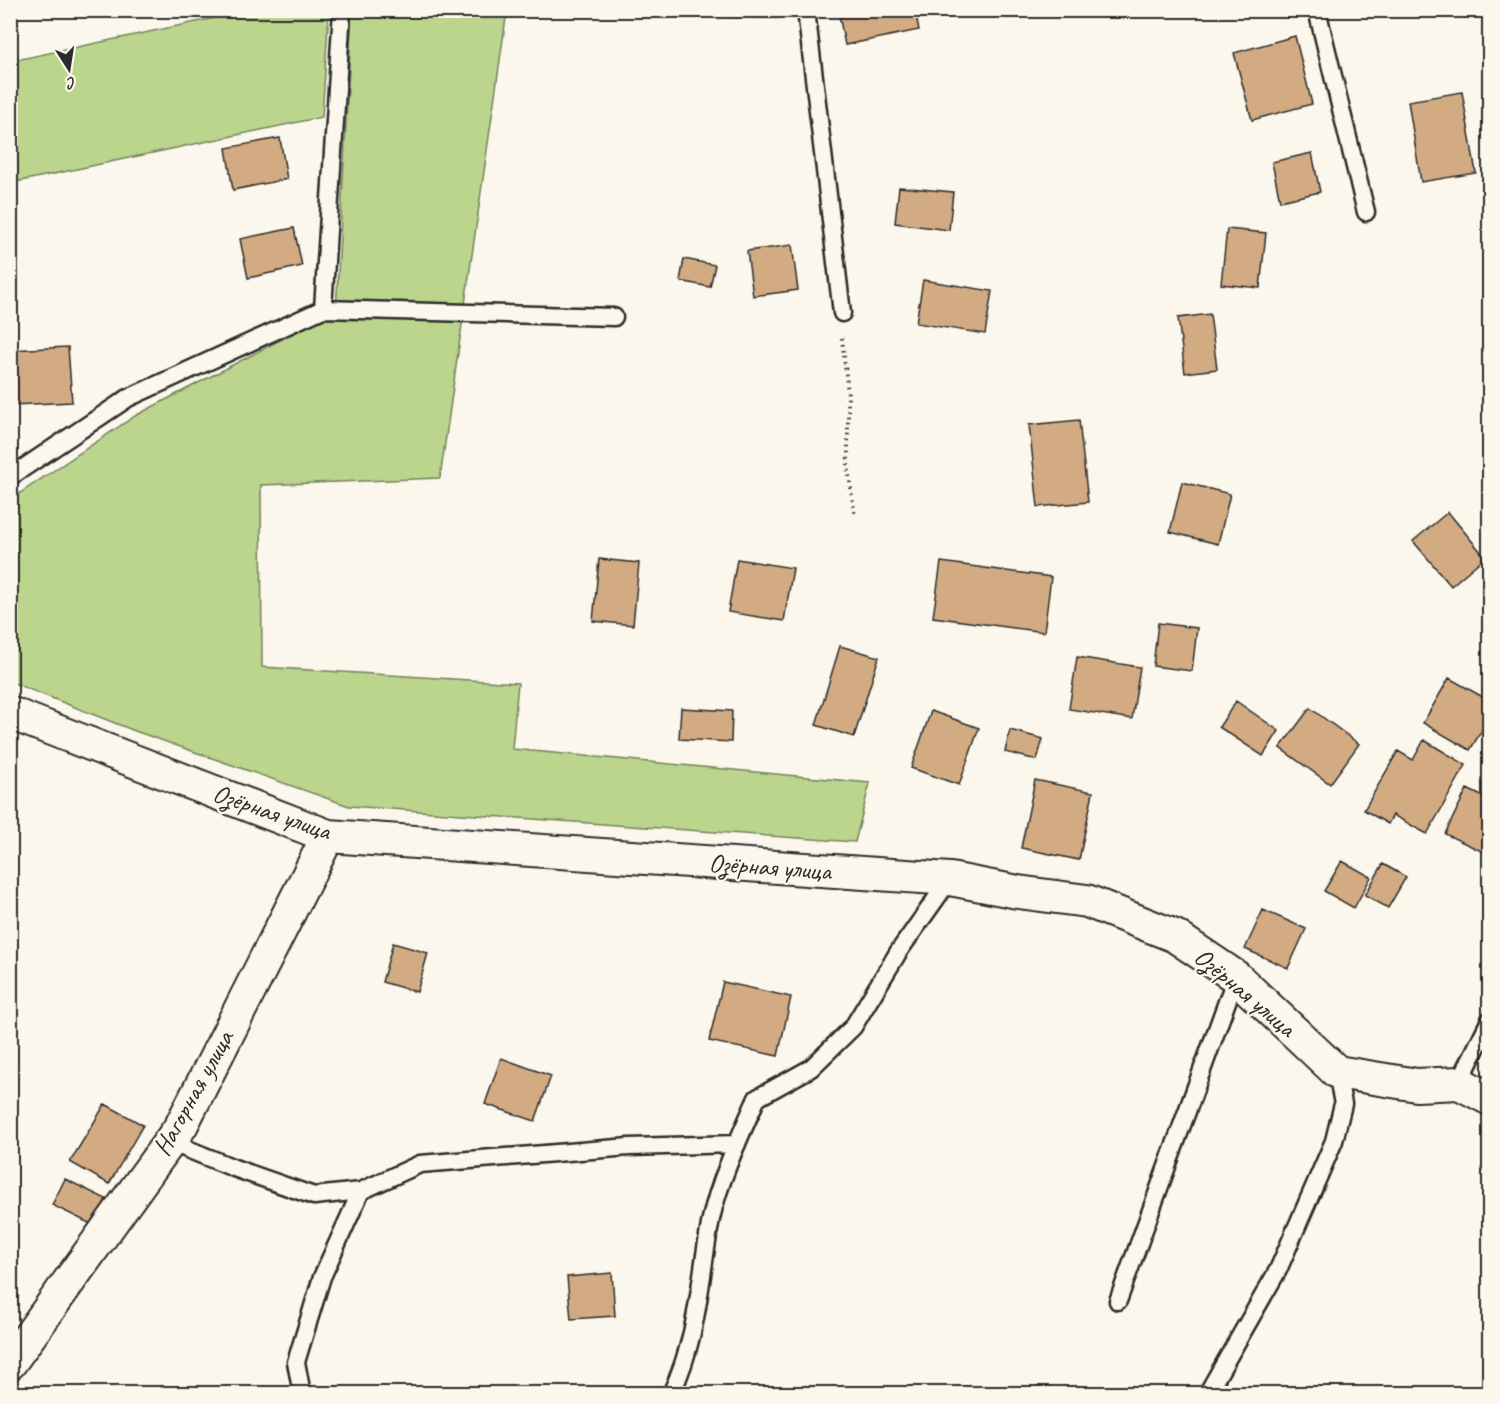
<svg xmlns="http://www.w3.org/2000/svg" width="1500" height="1404" font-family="Caveat,sans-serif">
<rect width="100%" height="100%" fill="#fbf7ec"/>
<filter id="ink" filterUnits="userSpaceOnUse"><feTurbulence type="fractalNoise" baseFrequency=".0167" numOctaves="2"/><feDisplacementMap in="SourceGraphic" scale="12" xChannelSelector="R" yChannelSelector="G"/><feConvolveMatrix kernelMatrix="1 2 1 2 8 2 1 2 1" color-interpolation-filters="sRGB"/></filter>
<g filter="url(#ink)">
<path fill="#bbd58c" stroke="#73805c" stroke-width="1.5" d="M 253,10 L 329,11 L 322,117 L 11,183 L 11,61 Z
M 352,11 L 507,11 L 440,478 L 261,485 L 262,667 L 518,683 L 512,749 L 870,783 L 855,842 L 349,806 L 135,731 L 11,682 L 10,500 L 135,416 L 336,311 Z
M 1482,11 L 1489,11 L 1489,64 Z"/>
<path fill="#d2ab83" stroke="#2b2b2b" stroke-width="1.5" d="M 729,10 L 779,10 L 778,18 L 728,17 Z
M 838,10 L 915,10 L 919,30 L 845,45 Z
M 1295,36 L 1312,104 L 1252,120 L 1234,53 Z
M 1462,92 L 1476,173 L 1421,182 L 1408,101 Z
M 280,138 L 287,179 L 233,190 L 226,148 Z
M 1312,153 L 1320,192 L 1280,201 L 1272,162 Z
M 899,187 L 953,192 L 949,230 L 895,223 Z
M 294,228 L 302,266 L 248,278 L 240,239 Z
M 1227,229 L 1266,233 L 1260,288 L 1221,284 Z
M 792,245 L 798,290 L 753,296 L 747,251 Z
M 684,259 L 715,265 L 710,287 L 680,281 Z
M 923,280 L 992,291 L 985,334 L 916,323 Z
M 1210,314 L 1217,369 L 1185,373 L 1178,318 Z
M 68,347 L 72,402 L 13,405 L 10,350 Z
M 1079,420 L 1088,502 L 1038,507 L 1029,425 Z
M 1182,482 L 1230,494 L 1218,544 L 1170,532 Z
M 1448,512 L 1485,557 L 1451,586 L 1413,541 Z
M 599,559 L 639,563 L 633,625 L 593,621 Z
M 737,559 L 793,568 L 784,621 L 728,612 Z
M 941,562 L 1051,577 L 1044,632 L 933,617 Z
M 1158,623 L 1197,628 L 1192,671 L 1153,666 Z
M 840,646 L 879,657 L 854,737 L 816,725 Z
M 1077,657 L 1140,667 L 1132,719 L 1069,709 Z
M 1449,678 L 1490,701 L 1490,717 L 1470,750 L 1423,723 Z
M 1236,701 L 1279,731 L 1263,756 L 1219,727 Z
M 681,708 L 732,711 L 731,742 L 679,739 Z
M 1310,708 L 1359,744 L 1330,784 L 1280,748 Z
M 931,711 L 979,728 L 959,785 L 911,768 Z
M 1010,730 L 1043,739 L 1037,760 L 1005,752 Z
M 1424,740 L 1466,765 L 1427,834 L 1393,815 L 1388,824 L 1364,810 L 1398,751 L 1413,760 Z
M 1490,770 L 1490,790 L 1484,788 Z
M 1035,780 L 1093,792 L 1079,860 L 1021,848 Z
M 1467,789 L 1490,800 L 1490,855 L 1445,834 Z
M 1342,861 L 1371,877 L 1354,908 L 1324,891 Z
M 1383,864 L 1406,877 L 1388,908 L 1365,895 Z
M 1263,910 L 1306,929 L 1288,968 L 1245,949 Z
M 393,943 L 428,953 L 417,992 L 382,982 Z
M 723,982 L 791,997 L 778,1056 L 709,1041 Z
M 501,1058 L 551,1076 L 535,1121 L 485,1104 Z
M 105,1104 L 143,1125 L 109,1184 L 70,1162 Z
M 65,1179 L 106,1199 L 93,1225 L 52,1205 Z
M 612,1273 L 615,1316 L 571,1319 L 567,1277 Z"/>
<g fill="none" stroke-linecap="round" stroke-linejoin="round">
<defs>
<path id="service" d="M 806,10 L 842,313
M 1317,10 L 1366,212
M 323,309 L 614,317
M 10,477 L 128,398 L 323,309 L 342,10
M 1459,1083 L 1490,1020
M 170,1142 L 234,1168 L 314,1196 L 361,1191 L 420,1164 L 629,1147 L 737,1144
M 1118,1301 L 1236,977
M 302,1394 L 296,1362 L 322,1277 L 361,1191
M 671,1394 C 699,1335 699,1281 711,1219 C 719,1181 741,1134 757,1098 L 811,1068 L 853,1027 L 899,951 L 950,879
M 1207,1394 L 1278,1270 L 1334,1141 L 1343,1104 L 1337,1072"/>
<path id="minor" d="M 10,713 L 328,836 L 950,879 L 1018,892 L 1087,901 L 1175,936 L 1236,977 L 1337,1072 L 1417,1085 L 1459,1083 L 1490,1099
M 10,1363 L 181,1126 L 328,836"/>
</defs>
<use href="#service" stroke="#2b2b2b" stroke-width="21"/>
<use href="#minor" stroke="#2b2b2b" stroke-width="36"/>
<path stroke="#2b2b2b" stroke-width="4" stroke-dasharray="1.5 4.5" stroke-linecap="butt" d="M 842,338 L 848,394 L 848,468 L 855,517
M 1488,1394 L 1490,1391"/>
<use href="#service" stroke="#fbf7ec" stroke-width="16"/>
<use href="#minor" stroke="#fbf7ec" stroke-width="32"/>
</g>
</g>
<g text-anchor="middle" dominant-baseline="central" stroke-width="4.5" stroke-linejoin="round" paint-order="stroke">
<g font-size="26" fill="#2b2b2b" stroke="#fbf7ec">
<text transform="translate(272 812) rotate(19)">Озёрная улица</text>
<text transform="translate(770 867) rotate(4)">Озёрная улица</text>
<text transform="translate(1245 992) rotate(40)">Озёрная улица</text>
<text transform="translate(193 1093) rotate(-61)">Нагорная улица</text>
</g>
</g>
<rect width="1500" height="1404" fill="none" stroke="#fbf7ec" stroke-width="36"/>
<rect x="18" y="18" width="1464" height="1368" fill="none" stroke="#2b2b2b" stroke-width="2" filter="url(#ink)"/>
<g transform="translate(69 69) rotate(168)" stroke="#fbf7ec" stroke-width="4.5" paint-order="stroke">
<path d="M0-4.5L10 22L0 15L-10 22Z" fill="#2b2b2b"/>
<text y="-9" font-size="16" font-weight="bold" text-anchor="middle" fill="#2b2b2b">С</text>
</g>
</svg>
